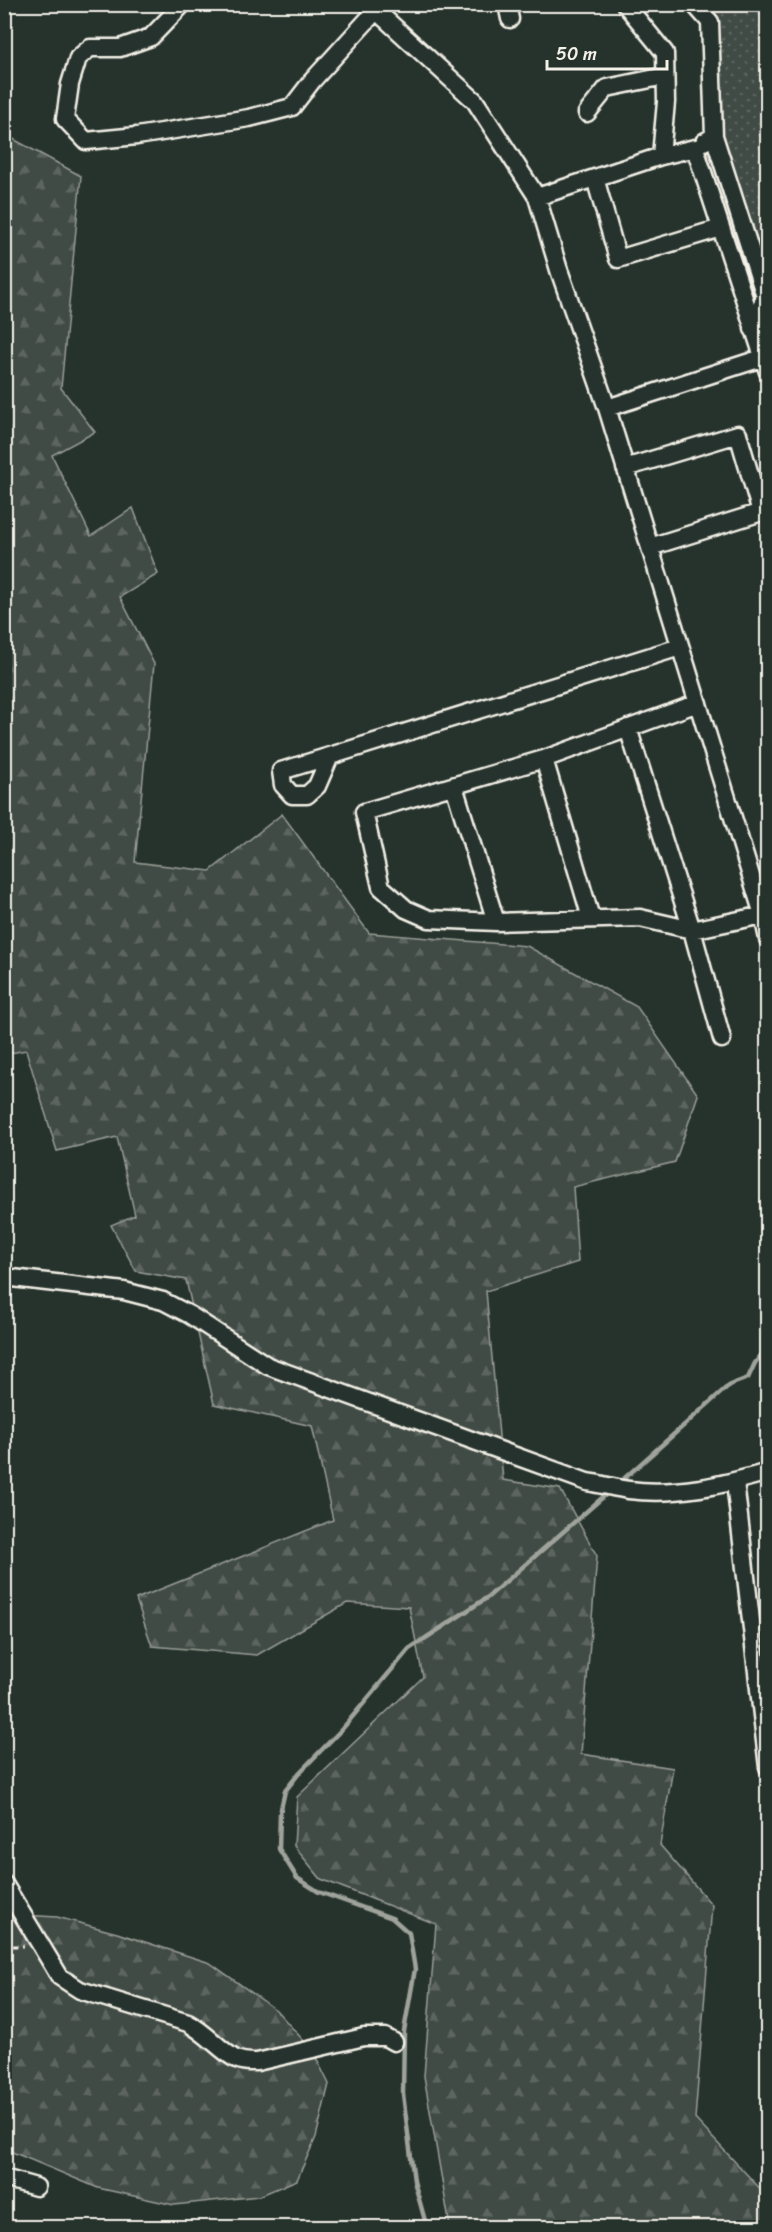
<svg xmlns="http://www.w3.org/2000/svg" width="772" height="2232" font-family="Sriracha,sans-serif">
<defs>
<pattern id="forest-firs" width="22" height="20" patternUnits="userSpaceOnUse" patternTransform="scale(1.5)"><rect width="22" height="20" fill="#414b45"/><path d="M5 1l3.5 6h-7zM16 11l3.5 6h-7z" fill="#5d6560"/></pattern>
<pattern id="park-dots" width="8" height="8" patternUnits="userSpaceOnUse" patternTransform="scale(1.5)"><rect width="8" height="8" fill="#414b45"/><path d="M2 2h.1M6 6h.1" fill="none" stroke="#5d6560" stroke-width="1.8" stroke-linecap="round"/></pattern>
</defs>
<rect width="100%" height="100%" fill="#26332d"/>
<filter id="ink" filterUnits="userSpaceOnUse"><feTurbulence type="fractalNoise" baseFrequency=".0167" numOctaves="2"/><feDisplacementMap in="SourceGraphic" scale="12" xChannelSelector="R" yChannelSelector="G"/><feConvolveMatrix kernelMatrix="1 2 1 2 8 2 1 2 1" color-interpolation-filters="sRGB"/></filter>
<g filter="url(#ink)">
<path fill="url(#forest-firs)" stroke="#9a9e96" stroke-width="1.5" d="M 4,134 L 81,176 L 61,388 L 95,432 L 52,455 L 91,536 L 133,508 L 158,574 L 120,597 L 154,664 L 135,862 L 210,871 L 282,814 L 369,933 L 527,946 L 637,1007 L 698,1095 L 675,1162 L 573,1187 L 578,1262 L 486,1291 L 503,1480 L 560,1489 L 597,1556 L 581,1754 L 673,1768 L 660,1845 L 712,1905 L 695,2119 L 767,2196 L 767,2227 L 450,2227 L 424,2076 L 436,1924 L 321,1879 L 294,1846 L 297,1797 L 423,1677 L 409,1607 L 347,1603 L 257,1655 L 152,1646 L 136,1599 L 333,1520 L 312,1426 L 214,1404 L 186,1280 L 136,1271 L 111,1225 L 135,1215 L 117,1137 L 57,1151 L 26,1050 L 5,1054 Z
M 5,1914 L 57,1917 L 117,1933 L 210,1963 L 276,2010 L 312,2050 L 329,2084 L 316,2137 L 297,2180 L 259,2196 L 174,2205 L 98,2188 L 5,2149 Z"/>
<path fill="url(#park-dots)" stroke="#9a9e96" stroke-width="1.5" d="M 703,5 L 767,5 L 767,372 L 695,148 L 719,141 Z"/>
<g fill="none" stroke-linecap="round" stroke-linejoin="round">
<path stroke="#9fa39b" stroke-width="4.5" d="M 619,1483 L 726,1388 L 732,1384 L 748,1378 L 755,1363 L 768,1346
M 427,2228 L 414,2181 L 403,2094 L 404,2031 L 415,1969 L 409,1933 L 392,1918 L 319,1892 L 297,1878 L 279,1849 L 280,1813 L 285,1791 L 300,1772 L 343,1728 L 409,1649 L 488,1597 L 610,1491"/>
<defs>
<path id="minor" d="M 183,4 L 151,37 L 120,48 L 90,48 L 78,58 L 70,84 L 65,119 L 86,141 L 137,136 L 249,118 L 292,107 L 312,81 L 382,4
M 369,4 L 475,101 L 537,197 L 559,270 L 607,408 L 763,915 L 768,939
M 507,4 L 510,19
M 625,4 L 665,53 L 666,102 L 661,156
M 694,4 L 710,22 L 714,136 L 704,142
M 587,113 L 607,88 L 665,76
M 714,136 L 765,296 L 753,329
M 595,178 L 618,259 L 721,228
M 537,197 L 661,156 L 695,148 L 768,372
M 607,408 L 762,358
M 625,468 L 738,434 L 761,512
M 650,547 L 768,510
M 698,703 L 544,759 L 364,812 L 381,887 L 406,909 L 429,919 L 496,922 L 640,918 L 692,930 L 763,915
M 628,728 L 692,930 L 722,1039
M 330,756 L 281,771 L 283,785 L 292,795 L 307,795 L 317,786 L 330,756 L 680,647
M 544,759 L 591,918
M 454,786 L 496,922
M 4,1277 L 124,1291 L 163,1301 L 190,1315 L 268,1366 L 587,1482 C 601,1484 615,1488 629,1490 C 676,1496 723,1485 768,1472
M 735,1482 L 768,1767
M 4,1884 L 60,1977 L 80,1990 L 188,2023 C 206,2033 218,2048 234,2058 C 241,2062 249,2062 257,2062 L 364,2037 L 385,2037 L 394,2042
M 4,2178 L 36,2187"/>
</defs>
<use href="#minor" stroke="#f4f1e8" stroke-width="21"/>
<path stroke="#f4f1e8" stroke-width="3" stroke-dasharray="4.5 4.5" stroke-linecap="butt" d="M 4,1946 L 24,1946"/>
<use href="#minor" stroke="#26332d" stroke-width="16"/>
</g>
</g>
<rect width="772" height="2232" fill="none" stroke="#26332d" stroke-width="24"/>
<rect x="12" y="12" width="748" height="2208" fill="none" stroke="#f4f1e8" stroke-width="2" filter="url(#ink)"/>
<path d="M547 60v9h120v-9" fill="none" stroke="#f4f1e8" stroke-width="3"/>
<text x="556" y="60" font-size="18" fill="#f4f1e8" stroke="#26332d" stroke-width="4.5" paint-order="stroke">50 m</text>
</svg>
